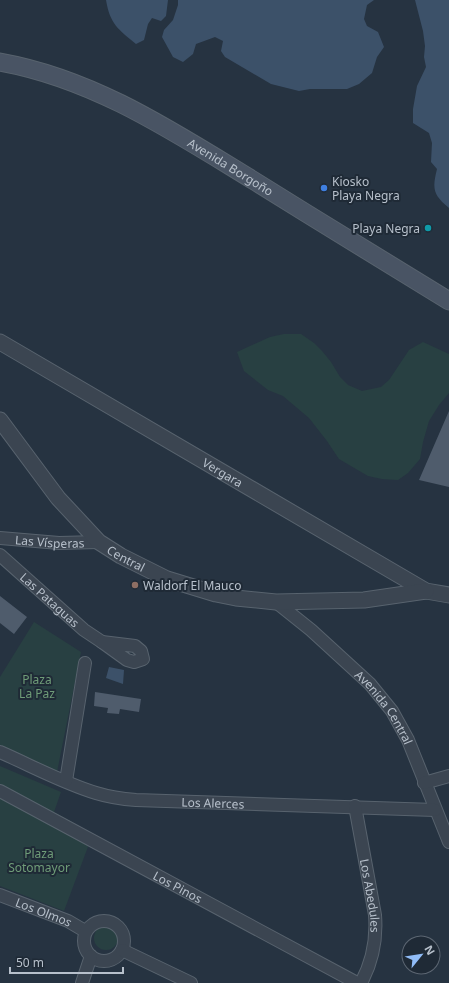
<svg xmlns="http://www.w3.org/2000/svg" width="449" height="983" font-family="'Noto Sans',sans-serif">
<rect width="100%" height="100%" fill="#263341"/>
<path fill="#284042" d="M 284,334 L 301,334 L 314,343 L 322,351 L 331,362 L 340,377 L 348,385 L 362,391 L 381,387 L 389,380 L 409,350 L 423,342 L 449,354 L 449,393 L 439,405 L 429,421 L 423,442 L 420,459 L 408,473 L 398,480 L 382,479 L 368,476 L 339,459 L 327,441 L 309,418 L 283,396 L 268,390 L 244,371 L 237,352 L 270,337 Z
M 34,622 L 81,652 L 57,772 L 0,745 L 0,677 Z
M 0,766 L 61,792 L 54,812 L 72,822 L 69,834 L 89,844 L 64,911 L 0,886 Z
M94 938a12 12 0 1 1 24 0a12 12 0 1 1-24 0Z"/>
<path fill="#3c5169" d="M 106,0 L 168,0 L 166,16 L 161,21 L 152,18 L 148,24 L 144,40 L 136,44 C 118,29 110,24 106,0 Z
M 178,0 L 374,0 L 367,5 L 364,19 L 367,26 L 378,32 L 384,47 L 377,57 L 372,73 L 359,84 L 347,89 L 310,89 L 299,91 L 271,84 L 225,57 L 221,51 L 223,41 L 215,37 L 196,44 L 193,54 L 183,62 L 173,57 L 162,37 L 164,30 L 173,20 L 178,5 Z
M 415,0 L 449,0 L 449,208 C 433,195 432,189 437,169 L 431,162 L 432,143 L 429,133 L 413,123 L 413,109 L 417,86 L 426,67 L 424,57 L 425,46 L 423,31 Z
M 109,667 L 124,670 L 123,684 L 106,678 Z"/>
<path fill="#4f5c6c" d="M 449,411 L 449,487 L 419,480 Z
M 0,596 L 27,617 L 14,634 L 0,623 Z
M 95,692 L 141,699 L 139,712 L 120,709 L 119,714 L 107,713 L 108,708 L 94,706 Z"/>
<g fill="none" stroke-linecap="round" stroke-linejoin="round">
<defs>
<g id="minor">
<path id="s1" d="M 0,538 L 59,543 L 99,542"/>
<path id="s2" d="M 0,555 L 84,630 L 102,642"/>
<path id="s3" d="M 276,602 L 311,630 L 370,684 L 392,711 L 408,740 L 449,842"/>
<path d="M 102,642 L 135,646 L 141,651 L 143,659 L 134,662 L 127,660 Z"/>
<path id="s4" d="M 0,752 C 32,766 63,783 96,793 C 109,797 122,799 136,800 L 435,810"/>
<path d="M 66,781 L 85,663"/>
<path d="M 424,783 L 449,776"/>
<path id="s5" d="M 0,791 L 357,983"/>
<path id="s6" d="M 355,806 L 375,915 C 377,940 373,961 361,983"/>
<path id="s7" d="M 0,895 L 68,921 L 85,931"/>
<circle cx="104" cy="941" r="20"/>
<path d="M 122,950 L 191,983"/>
<path d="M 82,983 L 91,956"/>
</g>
<g id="tertiary">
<path id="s8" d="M 0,342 L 426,591 L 449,595"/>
<path id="s9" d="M 0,420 L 58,498 L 99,542 L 121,556 L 167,579 L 216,594 L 236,598 L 276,602 L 364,600 L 426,591"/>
</g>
<g id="secondary">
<path id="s10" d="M 0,62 C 95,79 174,132 256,182 C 320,222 384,261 449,301"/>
</g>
</defs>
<use href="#minor" stroke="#58636e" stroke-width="14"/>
<use href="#tertiary" stroke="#58636e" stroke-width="17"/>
<use href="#secondary" stroke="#58636e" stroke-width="19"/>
<use href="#minor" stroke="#3b4551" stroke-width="12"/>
<use href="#tertiary" stroke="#3b4551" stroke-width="15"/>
<use href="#secondary" stroke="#495464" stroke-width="17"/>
</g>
<circle fill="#3f7fe0" stroke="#1f2a36" stroke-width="1.5" cx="324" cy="188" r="4"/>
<circle fill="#0f9aa8" stroke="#1f2a36" stroke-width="1.5" cx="428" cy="228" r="4"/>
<circle fill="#8d6e63" stroke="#1f2a36" stroke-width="1.5" cx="135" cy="585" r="4"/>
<g text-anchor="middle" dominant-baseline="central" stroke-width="4" stroke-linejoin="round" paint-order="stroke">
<g font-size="12" fill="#b7c0cb" stroke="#1f2a36">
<text stroke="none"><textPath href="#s10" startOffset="255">Avenida Borgoño</textPath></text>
<text stroke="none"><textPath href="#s8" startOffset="258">Vergara</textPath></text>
<text stroke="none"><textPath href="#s1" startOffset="50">Las Vísperas</textPath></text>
<text stroke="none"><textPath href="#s9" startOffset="189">Central</textPath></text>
<text stroke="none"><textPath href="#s2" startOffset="67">Las Pataguas</textPath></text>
<text stroke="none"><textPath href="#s3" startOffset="152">Avenida Central</textPath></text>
<text stroke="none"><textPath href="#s4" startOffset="222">Los Alerces</textPath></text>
<text stroke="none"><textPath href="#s5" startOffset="202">Los Pinos</textPath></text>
<text stroke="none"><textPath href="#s6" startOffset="91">Los Abedules</textPath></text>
<text stroke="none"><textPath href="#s7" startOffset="47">Los Olmos</textPath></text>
</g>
<g font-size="12" fill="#b7c0cb" stroke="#1f2a36" text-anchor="start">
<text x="332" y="181">Kiosko<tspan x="332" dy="14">Playa Negra</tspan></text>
<text x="420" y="228" text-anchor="end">Playa Negra</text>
<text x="143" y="585">Waldorf El Mauco</text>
</g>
<g font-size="12" fill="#6f9c78" stroke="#1f2a36">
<text x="37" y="679">Plaza<tspan x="37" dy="14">La Paz</tspan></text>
<text x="39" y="853">Plaza<tspan x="39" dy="14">Sotomayor</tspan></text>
</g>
</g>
<g transform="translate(421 955) rotate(60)"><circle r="19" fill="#1f2a36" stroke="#5c6672"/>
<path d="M0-3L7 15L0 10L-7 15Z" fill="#90bcf7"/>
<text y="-6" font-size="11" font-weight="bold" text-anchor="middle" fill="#b7c0cb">N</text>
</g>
<path d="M10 967v6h113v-6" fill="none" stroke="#b7c0cb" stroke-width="2"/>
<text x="16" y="967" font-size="12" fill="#b7c0cb" stroke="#1f2a36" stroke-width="3" paint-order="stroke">50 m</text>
</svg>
